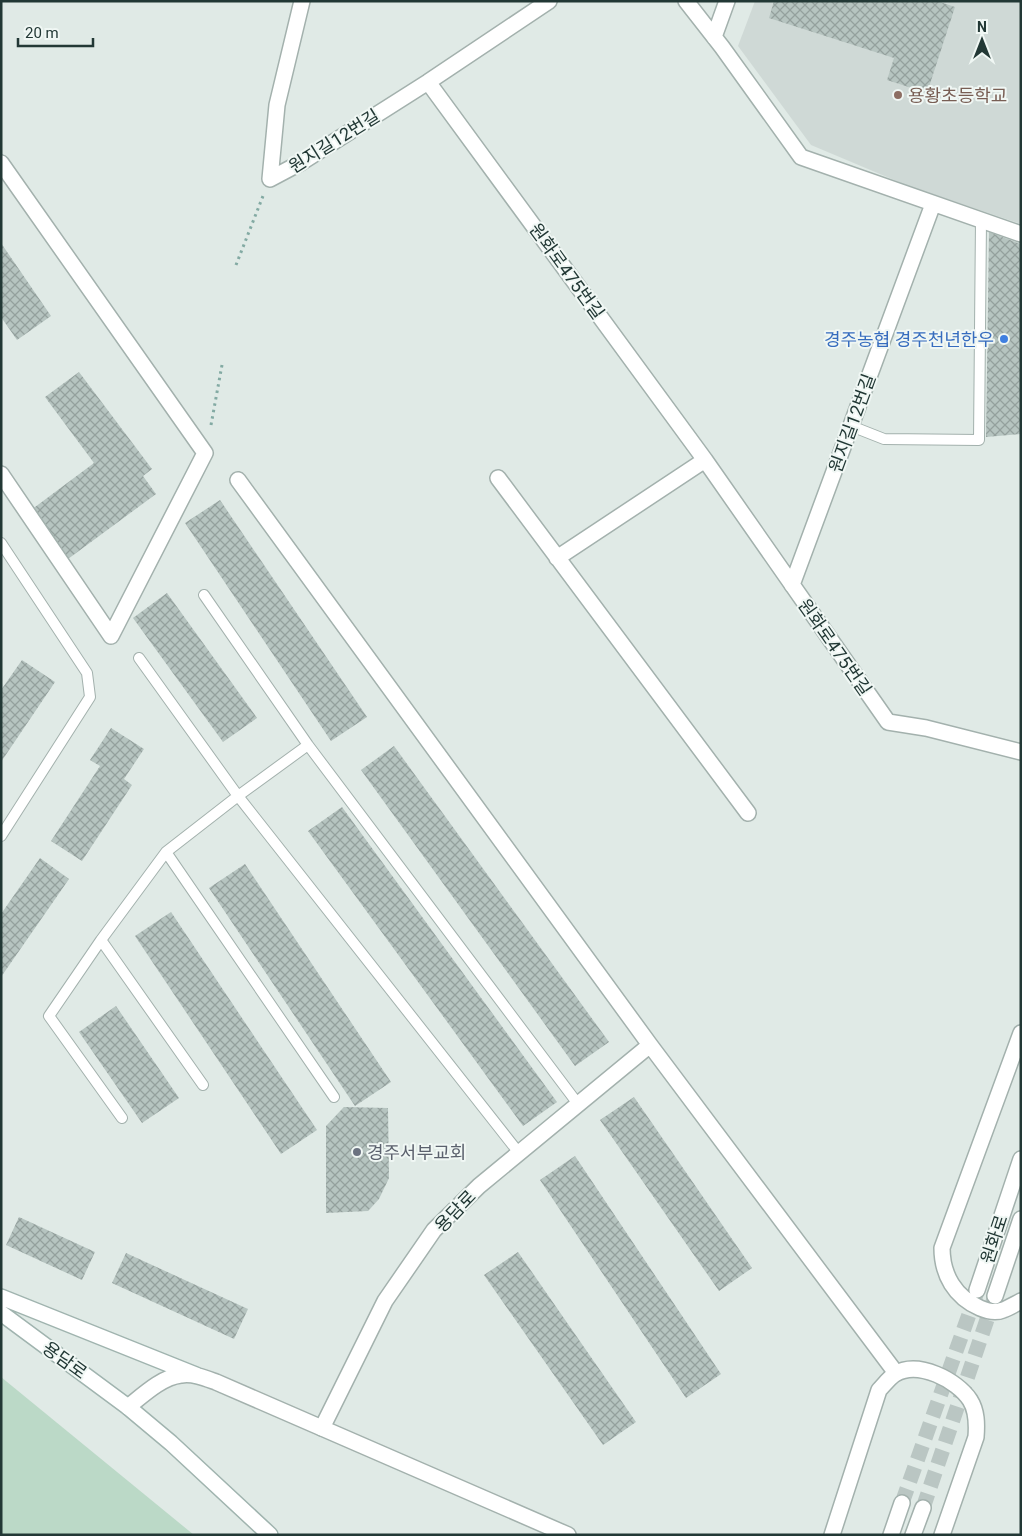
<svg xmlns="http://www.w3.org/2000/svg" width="1022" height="1536" font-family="Roboto,'Noto Sans KR',sans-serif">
<defs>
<pattern id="building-cross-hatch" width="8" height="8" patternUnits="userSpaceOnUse" patternTransform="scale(1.25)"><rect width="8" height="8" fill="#b6c4c0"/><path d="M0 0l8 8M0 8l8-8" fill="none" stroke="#94a09d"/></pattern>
</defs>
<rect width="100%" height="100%" fill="#e0eae6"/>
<path fill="#cfd9d6" d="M 755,1 L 1021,1 L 1021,224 L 906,185 L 811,145 L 738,46 Z"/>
<path fill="#bbd9c7" d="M 1,1377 L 194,1535 L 1,1535 Z"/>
<path fill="url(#building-cross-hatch)" d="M 774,1 L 937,1 L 955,7 L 927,93 L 887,80 L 894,58 L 769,18 Z
M 989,232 L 1021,244 L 1021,434 L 986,437 Z
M 1,243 L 51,316 L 17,340 L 1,317 Z
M 79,372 L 152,469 L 143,476 L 156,494 L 68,559 L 31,510 L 94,463 L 45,397 Z
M 220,500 L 367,717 L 331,741 L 185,523 Z
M 167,593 L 257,718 L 223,742 L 133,618 Z
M 22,660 L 55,682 L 1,762 L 1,690 Z
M 111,728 L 144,749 L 124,779 L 132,785 L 82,861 L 51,841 L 100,766 L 90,760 Z
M 394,746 L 609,1042 L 575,1066 L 361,770 Z
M 342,807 L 557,1102 L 523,1126 L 308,831 Z
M 40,858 L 69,879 L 1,977 L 1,914 Z
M 245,864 L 391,1082 L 355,1106 L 209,888 Z
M 171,912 L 317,1130 L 281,1154 L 135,936 Z
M 116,1006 L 179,1098 L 142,1123 L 79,1032 Z
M 634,1097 L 752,1268 L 719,1291 L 600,1120 Z
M 344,1107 L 388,1108 L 389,1178 L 379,1199 L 368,1211 L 326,1213 L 326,1126 Z
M 575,1156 L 721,1374 L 686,1398 L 540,1180 Z
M 19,1217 L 95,1252 L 82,1280 L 6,1245 Z
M 518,1252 L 636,1422 L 603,1445 L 484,1275 Z
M 126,1253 L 248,1309 L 234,1339 L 112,1283 Z"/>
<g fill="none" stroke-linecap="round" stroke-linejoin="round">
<path stroke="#bac6c3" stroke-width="15" stroke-dasharray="15 8" stroke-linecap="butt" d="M 902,1503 L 977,1292
M 923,1508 L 994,1299"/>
<defs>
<path id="service" d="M 851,426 L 884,439 L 979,440 L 981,220
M 1,543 L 87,673 L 90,697 L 1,836
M 204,595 L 308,745 L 578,1104
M 139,658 L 238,796 L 519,1153
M 166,852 L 334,1097
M 101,940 L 203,1085
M 122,1118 L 49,1016 L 101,940 L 166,852 L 238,796 L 308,745"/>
<path id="minor" d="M 302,1 L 277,105 L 270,179 L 302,162 L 428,82 L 549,1
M 686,1 L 722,47 L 801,157 L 1021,234
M 714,37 L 727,1
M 428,82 L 705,460 L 888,722 L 926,728 L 1021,752
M 1,163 L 205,453 L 111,636 L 1,474
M 498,478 L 748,813
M 238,480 L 650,1045 L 896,1373
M 557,558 L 705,460
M 792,585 L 933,204
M 322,1428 L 385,1301 L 434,1230 L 479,1186 L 650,1045"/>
<path id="tertiary" d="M 1021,1033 L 942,1248 C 942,1275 955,1297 980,1308 C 987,1311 996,1313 1003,1310 C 1009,1308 1015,1304 1021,1301
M 977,1290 L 1021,1159
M 995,1296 L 1021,1219
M 128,1407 C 143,1395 162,1377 181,1375 C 193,1373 205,1378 216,1382 L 568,1535
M 832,1535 L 879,1390 C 884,1385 889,1378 895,1374 C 918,1360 957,1380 970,1400 C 977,1411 977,1424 976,1437 L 942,1535
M 891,1535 L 902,1503
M 913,1535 L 923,1508"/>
<path id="secondary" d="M 1,1297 L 196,1375
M 1,1313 L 128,1407 L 171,1443 L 270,1535"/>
</defs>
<use href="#service" stroke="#a3b1ad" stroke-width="12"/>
<use href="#minor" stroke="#a3b1ad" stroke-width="18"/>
<use href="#tertiary" stroke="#a3b1ad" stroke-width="18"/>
<use href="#secondary" stroke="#a0b4af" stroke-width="18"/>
<path stroke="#83aaa3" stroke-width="3" stroke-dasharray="2.5 4" stroke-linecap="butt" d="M 236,265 L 263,196
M 211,425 L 222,365"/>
<use href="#service" stroke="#fff" stroke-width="10"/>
<use href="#minor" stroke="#fff" stroke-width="15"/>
<use href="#tertiary" stroke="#fff" stroke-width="15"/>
<use href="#secondary" stroke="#fff" stroke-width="15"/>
</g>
<circle fill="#8d6e63" stroke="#f0f7f4" stroke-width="2" cx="898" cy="95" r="5"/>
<circle fill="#3f7fe0" stroke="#f0f7f4" stroke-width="2" cx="1004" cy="339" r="5"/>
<circle fill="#6b7280" stroke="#f0f7f4" stroke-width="2" cx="357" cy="1152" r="5"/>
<g text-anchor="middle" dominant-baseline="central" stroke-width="4" stroke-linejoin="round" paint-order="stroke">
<g font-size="18" fill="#785e54" stroke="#f0f7f4" text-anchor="start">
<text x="908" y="95">용황초등학교</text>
</g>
<g font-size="18" fill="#223835" stroke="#f0f7f4">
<text transform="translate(334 141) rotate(-32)">원지길12번길</text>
<text transform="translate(567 271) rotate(54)">원화로475번길</text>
<text transform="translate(852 423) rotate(-70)">원지길12번길</text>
<text transform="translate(835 647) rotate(55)">원화로475번길</text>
<text transform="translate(455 1211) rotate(-46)">용담로</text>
<text transform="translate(994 1239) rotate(-72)">원화로</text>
<text transform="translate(65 1360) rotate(36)">용담로</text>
</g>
<g font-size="18" fill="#366cbe" stroke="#f0f7f4" text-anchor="end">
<text x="994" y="339">경주농협 경주천년한우</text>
</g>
<g font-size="18" fill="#5b616d" stroke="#f0f7f4" text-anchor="start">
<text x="367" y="1152">경주서부교회</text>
</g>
</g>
<rect width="1022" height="1536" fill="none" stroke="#223835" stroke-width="5"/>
<g transform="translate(982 40)" stroke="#f0f7f4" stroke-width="4" paint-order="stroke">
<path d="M0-4L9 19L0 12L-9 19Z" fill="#223835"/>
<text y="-8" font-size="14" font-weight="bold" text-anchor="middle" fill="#223835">N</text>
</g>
<path d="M18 38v8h75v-8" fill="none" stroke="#223835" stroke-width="2.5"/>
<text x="25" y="38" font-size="15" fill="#223835" stroke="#f0f7f4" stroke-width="4" paint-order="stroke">20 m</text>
</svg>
